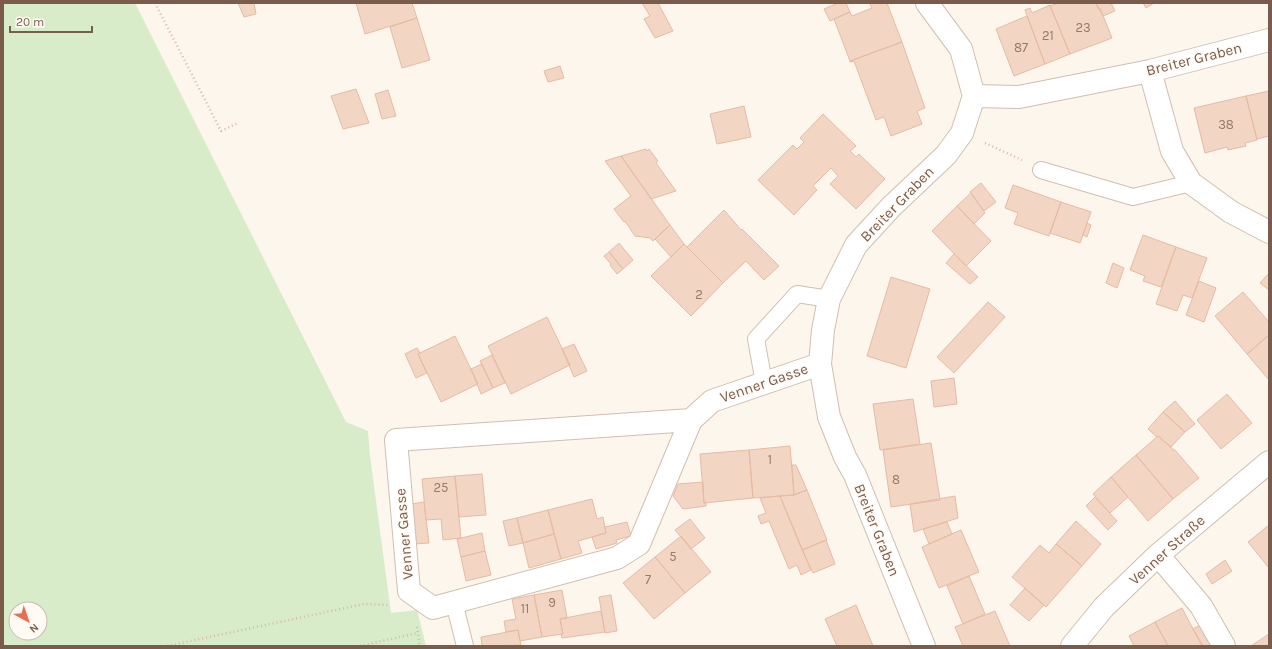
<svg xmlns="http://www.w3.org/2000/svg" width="1272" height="649" font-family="Karla,sans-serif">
<rect width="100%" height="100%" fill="#fdf6ec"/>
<path fill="#d8ecc9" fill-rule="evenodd" d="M 3,3 L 135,3 L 346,422 L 368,431 L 370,456 L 391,613 L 417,610 L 426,646 L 3,646 ZM 16,609 L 40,609 L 40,633 L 16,633 Z"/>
<path fill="#f3d5c3" stroke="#e6bba3" d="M 238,3 L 254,3 L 256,14 L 244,17 Z
M 356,3 L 412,3 L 417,18 L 365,34 Z
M 642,3 L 658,3 L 673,31 L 655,38 L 644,19 L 650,16 Z
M 838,3 L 846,3 L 850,12 L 830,21 L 824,9 Z
M 872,3 L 887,3 L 902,42 L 850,61 L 834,19 L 850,12 L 852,16 L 872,8 L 870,4 Z
M 1059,3 L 1096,3 L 1098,9 L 1100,8 L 1112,38 L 1070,54 L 1050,6 Z
M 1096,3 L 1111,3 L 1115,11 L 1103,16 Z
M 1143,3 L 1154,3 L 1146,8 Z
M 1050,5 L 1070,54 L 1045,64 L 1025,10 L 1030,8 L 1032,13 Z
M 1027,16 L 1045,64 L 1014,76 L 996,29 Z
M 417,18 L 430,60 L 402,68 L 390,27 Z
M 902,42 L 925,108 L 917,111 L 922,124 L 891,136 L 884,117 L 876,120 L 854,61 L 850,62 L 850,61 Z
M 560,66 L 564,78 L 548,82 L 544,71 Z
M 356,89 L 369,123 L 343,129 L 331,96 Z
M 388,90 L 396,116 L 382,119 L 375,94 Z
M 1269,91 L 1269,136 L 1257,139 L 1246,96 Z
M 1246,96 L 1257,140 L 1245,143 L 1246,146 L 1228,150 L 1227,147 L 1205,153 L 1194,108 Z
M 744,106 L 751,137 L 717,144 L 710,114 Z
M 823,114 L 856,146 L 850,151 L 856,157 L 859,154 L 885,179 L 856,209 L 830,184 L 838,176 L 831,168 L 813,186 L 817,190 L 794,215 L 758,180 L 793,145 L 797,149 L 804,142 L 800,138 Z
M 646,149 L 647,151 L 649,149 L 658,161 L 656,163 L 676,191 L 651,199 L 621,156 Z
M 621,156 L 670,225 L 653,241 L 650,238 L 635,236 L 625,221 L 624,222 L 614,209 L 631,196 L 605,161 Z
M 981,183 L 996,202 L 984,211 L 970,192 Z
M 1013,185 L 1061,202 L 1049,236 L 1014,224 L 1018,213 L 1005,208 Z
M 971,193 L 985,213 L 974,224 L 957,206 Z
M 1061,202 L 1091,212 L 1080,243 L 1050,233 Z
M 957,206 L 991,241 L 966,266 L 932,231 Z
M 724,210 L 741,230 L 742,229 L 779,266 L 764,280 L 746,261 L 723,283 L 687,247 Z
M 1087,223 L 1091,225 L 1087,237 L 1083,235 Z
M 670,225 L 684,244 L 671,257 L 655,239 Z
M 1143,235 L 1176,247 L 1161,287 L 1143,281 L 1145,276 L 1130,270 Z
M 619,243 L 633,260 L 623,269 L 609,252 Z
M 684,244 L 723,283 L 691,316 L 651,276 Z
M 1176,247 L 1207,258 L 1192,298 L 1183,295 L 1177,311 L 1156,304 Z
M 609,252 L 623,269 L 617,274 L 610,265 L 611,264 L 604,256 Z
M 954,254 L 978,277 L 970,284 L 946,263 Z
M 1113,263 L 1124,268 L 1117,288 L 1106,283 Z
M 1269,273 L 1269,290 L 1260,283 Z
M 891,277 L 930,289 L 906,368 L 867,356 Z
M 1199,281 L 1216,288 L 1204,322 L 1186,315 Z
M 1243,292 L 1269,322 L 1269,335 L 1247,354 L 1215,316 Z
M 988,302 L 1005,317 L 954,373 L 937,357 Z
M 547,317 L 570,365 L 511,394 L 488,346 Z
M 1269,335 L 1269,380 L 1247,354 Z
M 455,336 L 478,384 L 441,402 L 418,354 Z
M 574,344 L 587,371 L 574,377 L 562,349 Z
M 417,348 L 420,353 L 418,354 L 427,373 L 416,378 L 405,354 Z
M 492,355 L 505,383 L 493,388 L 480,361 Z
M 482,364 L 493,388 L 481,394 L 471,369 Z
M 954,378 L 957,404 L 934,407 L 931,381 Z
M 1227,394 L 1252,423 L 1221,449 L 1197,420 Z
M 913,399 L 920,444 L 880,450 L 873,404 Z
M 1175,401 L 1195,424 L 1185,432 L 1163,412 Z
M 1163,412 L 1185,432 L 1171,447 L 1158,436 L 1157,437 L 1148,429 Z
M 1158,436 L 1174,450 L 1175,450 L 1199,478 L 1173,499 L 1136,455 Z
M 931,443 L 940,500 L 891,507 L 883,450 Z
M 790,446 L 794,495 L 753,498 L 749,450 Z
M 749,450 L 753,498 L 704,503 L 700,454 Z
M 1136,455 L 1173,499 L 1148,521 L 1111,477 Z
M 792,465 L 796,465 L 807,490 L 794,495 Z
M 482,474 L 486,515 L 459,517 L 455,476 Z
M 455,476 L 461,538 L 443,540 L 441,519 L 426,520 L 422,479 Z
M 1111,477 L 1128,497 L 1110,513 L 1093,494 Z
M 703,482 L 704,503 L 706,503 L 706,506 L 683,509 L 673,496 L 678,484 Z
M 807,490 L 827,540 L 802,550 L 780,496 L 794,495 Z
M 780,496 L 811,570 L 801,575 L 797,565 L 789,569 L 769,521 L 761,524 L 758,516 L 766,513 L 760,498 Z
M 955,496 L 958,518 L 914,532 L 910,504 Z
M 1095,497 L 1117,521 L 1108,530 L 1086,506 Z
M 592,499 L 597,519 L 603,517 L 606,533 L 578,541 L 582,553 L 561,559 L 548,510 Z
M 424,502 L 429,543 L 414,544 L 411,504 Z
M 548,510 L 554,534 L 523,543 L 517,518 Z
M 517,518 L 523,543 L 509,546 L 503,521 Z
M 690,519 L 705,538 L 691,549 L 675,530 Z
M 1076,521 L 1101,544 L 1082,566 L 1056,544 Z
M 627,522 L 631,536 L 616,540 L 617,543 L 596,549 L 592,537 L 606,533 L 605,527 Z
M 947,522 L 952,534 L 929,544 L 923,529 Z
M 1269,525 L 1269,568 L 1248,542 Z
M 961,530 L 979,572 L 939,588 L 922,547 Z
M 482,533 L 485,551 L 461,557 L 457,539 Z
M 554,534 L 561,559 L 529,568 L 523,543 Z
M 681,536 L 711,572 L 685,593 L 655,557 Z
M 826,540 L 835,564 L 813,573 L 802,550 Z
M 1056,544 L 1082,566 L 1046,607 L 1012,577 L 1040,545 L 1049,553 Z
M 485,551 L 491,575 L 466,581 L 461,557 Z
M 655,557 L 685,593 L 654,619 L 623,583 Z
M 1225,560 L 1232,571 L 1212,584 L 1206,574 Z
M 969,576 L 985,614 L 963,624 L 947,586 Z
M 1025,588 L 1044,605 L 1029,621 L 1010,605 Z
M 562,590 L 567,617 L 567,618 L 560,619 L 563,634 L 542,637 L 534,595 Z
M 534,595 L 542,637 L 520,641 L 518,630 L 506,632 L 504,621 L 516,619 L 512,599 Z
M 611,595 L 617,631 L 605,633 L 599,597 Z
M 856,605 L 873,646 L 837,646 L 825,619 Z
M 1182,608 L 1202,646 L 1168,646 L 1155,622 Z
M 601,611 L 605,632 L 562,638 L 561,634 L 563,634 L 560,619 Z
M 995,611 L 1010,646 L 963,646 L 955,627 Z
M 1155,622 L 1168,646 L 1134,646 L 1129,636 Z
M 1204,623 L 1213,646 L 1203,646 L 1193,629 Z
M 518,630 L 521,645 L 482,646 L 481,637 Z
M 1269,634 L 1269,646 L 1251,646 Z"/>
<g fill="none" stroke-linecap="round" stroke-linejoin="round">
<defs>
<path id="service" d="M 1041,170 L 1133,197 L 1191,183
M 764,383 L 756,339 L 797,294 L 829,299
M 454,602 L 465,646"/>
<path id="minor" d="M 1150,71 L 1172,151 L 1191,183 L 1231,212 L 1269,232
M 974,96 L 1019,97 L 1150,71 L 1269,40
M 691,420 L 639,544 L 617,558 L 433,608 L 409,591 L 396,440 L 691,420 L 712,401 L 820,364
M 1158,555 L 1201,606 L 1224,646
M 1072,646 L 1104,607 L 1158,555 L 1269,462"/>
<path id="tertiary" d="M 924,646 L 855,475 L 845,457 L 829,417 L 820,364 L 823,330 L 829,299 L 856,245 L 891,207 L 946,155 L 962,133 L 974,96 L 961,49 L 927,3"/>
</defs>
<use href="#service" stroke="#d1beb0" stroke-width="18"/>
<use href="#minor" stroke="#d1beb0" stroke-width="24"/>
<use href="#tertiary" stroke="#d1beb0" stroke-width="24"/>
<path stroke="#d9b8a5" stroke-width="2.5" stroke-dasharray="1 3" stroke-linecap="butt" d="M 155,3 L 221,131 L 238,123
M 985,143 L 1022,160
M 417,627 L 420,646
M 167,646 L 364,604 L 388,605
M 360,646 L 417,633"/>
<use href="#service" stroke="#fff" stroke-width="16"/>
<use href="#minor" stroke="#fff" stroke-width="22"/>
<use href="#tertiary" stroke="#fff" stroke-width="22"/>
</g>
<g text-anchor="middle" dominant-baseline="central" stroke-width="3" stroke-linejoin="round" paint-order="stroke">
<g font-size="13" fill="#987a6a">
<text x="1083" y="27">23</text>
<text x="1048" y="35">21</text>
<text x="1021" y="47">87</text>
<text x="1226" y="124">38</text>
<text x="699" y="294">2</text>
<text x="770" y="459">1</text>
<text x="896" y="479">8</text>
<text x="441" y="487">25</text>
<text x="673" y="556">5</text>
<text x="648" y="579">7</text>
<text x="552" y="602">9</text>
<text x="525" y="608">11</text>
</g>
<g font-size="15" fill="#7a5c4d" stroke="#fffaf3">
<text transform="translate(1194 59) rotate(-14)">Breiter Graben</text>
<text transform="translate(897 204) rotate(-46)">Breiter Graben</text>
<text transform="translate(764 383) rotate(-19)">Venner Gasse</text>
<text transform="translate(877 530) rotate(68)">Breiter Graben</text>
<text transform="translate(404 534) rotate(-95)">Venner Gasse</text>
<text transform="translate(1167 550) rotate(-42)">Venner Straße</text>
</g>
</g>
<rect width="1272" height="649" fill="none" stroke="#7a5c4d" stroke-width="8"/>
<g transform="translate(28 621) rotate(140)"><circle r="19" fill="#fffaf3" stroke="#cabbb1"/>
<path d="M0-3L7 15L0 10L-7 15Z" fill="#e76f51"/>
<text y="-6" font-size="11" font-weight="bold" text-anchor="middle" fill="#7a5c4d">N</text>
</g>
<path d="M10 26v6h82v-6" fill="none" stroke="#7a5c4d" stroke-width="2"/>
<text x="16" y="26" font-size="12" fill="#7a5c4d" stroke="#fffaf3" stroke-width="3" paint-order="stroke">20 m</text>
</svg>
